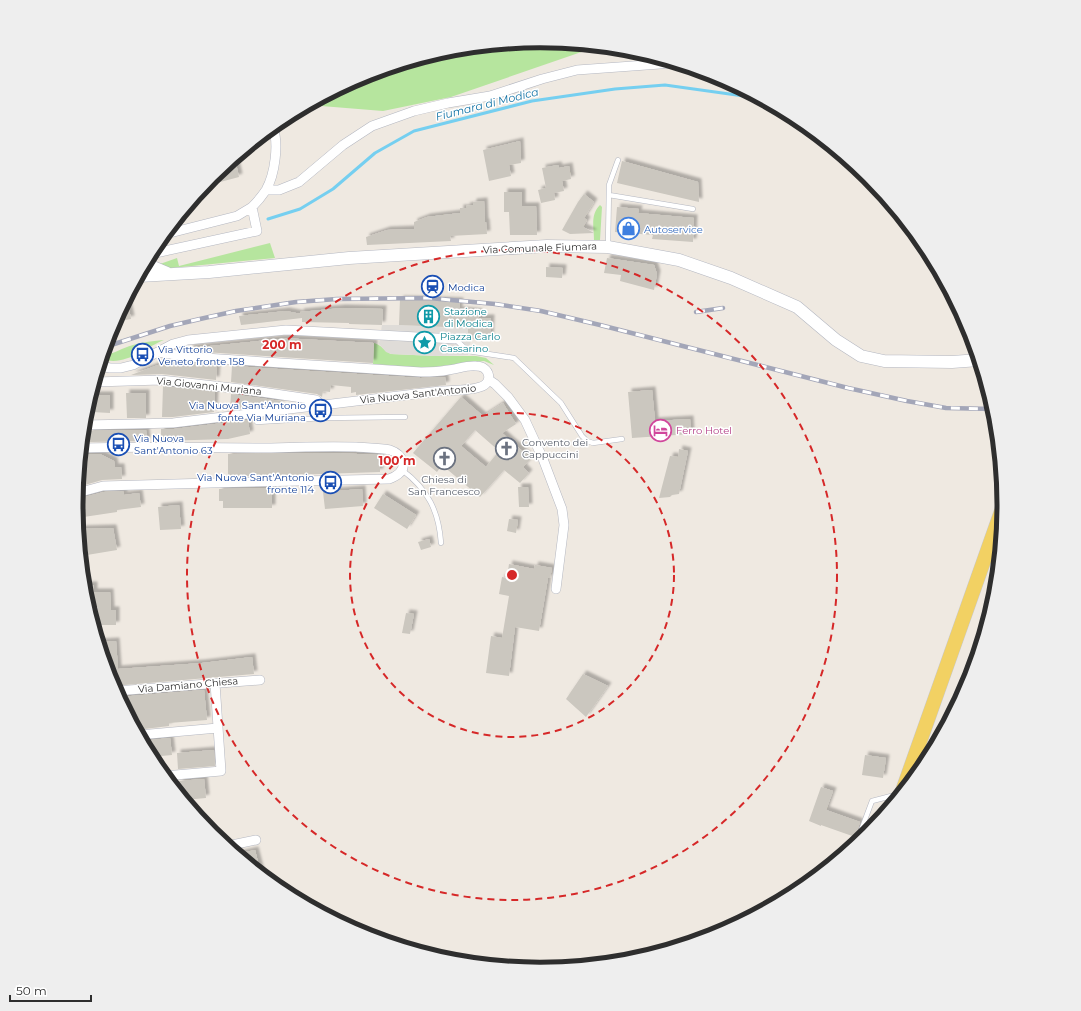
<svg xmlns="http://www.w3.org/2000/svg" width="1081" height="1011" font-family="Montserrat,sans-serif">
<defs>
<filter id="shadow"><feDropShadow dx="3.5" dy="-3.5" stdDeviation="1" flood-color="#0004"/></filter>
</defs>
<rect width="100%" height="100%" fill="#efe9e1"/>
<path fill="#b6e59e" d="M 541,41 L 602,47 L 593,48 L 451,97 L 383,111 L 309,105 L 363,76 L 450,50 Z
M 600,205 L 602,207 L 600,240 L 594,240 C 594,227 590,215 600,205 Z
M 270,243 L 275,258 L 161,269 L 160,264 L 177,258 L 179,266 Z
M 164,340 C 144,348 125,367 102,359 L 103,356 C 113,354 122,348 133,345 C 143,342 154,341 164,340 Z
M 374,343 C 382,345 384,351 391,354 L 435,356 L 476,356 L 486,358 L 494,365 L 484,361 L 425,368 L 373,364 Z"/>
<path fill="#dfdcd8" d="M 382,325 L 399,325 L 458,328 L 468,327 L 468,339 L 471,339 L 468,355 L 435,356 L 391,354 L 386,352 L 379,344 Z
M 86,600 L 94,600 L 94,607 L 98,607 L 97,635 Z"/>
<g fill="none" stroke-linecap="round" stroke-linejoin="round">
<path stroke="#75cff0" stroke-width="3" d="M 879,189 L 885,204 L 905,221
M 268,219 L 300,209 L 333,189 L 375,153 L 414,131 L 532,101 L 615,89 L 665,85 L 758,98"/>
</g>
<path fill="#cbc7bf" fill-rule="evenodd" filter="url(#shadow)" d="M 520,141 L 521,163 L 509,165 L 511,176 L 489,181 L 483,150 Z
M 235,159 L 239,177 L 205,186 L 212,177 Z
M 622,161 L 698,182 L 699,202 L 617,183 Z
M 558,165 L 559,168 L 569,166 L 571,179 L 562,181 L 564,191 L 554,193 L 555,200 L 541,203 L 538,190 L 546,188 L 542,168 Z
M 504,192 L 522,192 L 522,206 L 536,206 L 537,235 L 510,235 L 509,212 L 504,212 Z
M 584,194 L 594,202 L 584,218 L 587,220 L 583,227 L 594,233 L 570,234 L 562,230 L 578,202 Z
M 484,201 L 485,222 L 486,222 L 487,234 L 450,236 L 451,241 L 367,245 L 366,237 L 387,230 L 414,229 L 414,222 L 427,217 L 460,213 L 460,208 L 467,208 L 466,206 L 473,205 L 473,202 Z
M 617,207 L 639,209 L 638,213 L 694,218 L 693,242 L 652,239 L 653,235 L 615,232 Z
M 607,258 L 654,265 L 657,274 L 654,290 L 620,281 L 621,275 L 604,273 Z
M 546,267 L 563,268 L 562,278 L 546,277 Z
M 127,299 L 131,319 L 114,322 L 119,314 Z
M 400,299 L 460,301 L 459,310 L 479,312 L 479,318 L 491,318 L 490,340 L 468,339 L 468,328 L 399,325 Z
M 342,308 L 383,309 L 382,325 L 349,324 L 349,323 L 302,322 L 302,318 L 241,325 L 239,316 L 286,311 L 301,314 L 300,312 Z
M 289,338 L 299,339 L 374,343 L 373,363 L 190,351 L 190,348 Z
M 175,362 L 217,365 L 216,380 L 162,374 L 131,375 L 158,365 Z
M 232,366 L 421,378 L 445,377 L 446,385 L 356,395 L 356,392 L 351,393 L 351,387 L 331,385 L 330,392 L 323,391 L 322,397 L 317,394 L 231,382 Z
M 163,386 L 215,392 L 214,412 L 173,417 L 162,417 Z
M 652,390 L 655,421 L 690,419 L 691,434 L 632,438 L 628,392 Z
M 126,393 L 146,393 L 146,418 L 127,418 Z
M 231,394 L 281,401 L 281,404 L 230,410 Z
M 92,395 L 110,395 L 110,413 L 92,412 Z
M 461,397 L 483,416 L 503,403 L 516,424 L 502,433 L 529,457 L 530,460 L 523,467 L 529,473 L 520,483 L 504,470 L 480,497 L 442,465 L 437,472 L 413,453 ZM 475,430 L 499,451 L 486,467 L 461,446 Z
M 248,420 L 250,434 L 228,439 L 161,441 L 161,429 L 174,429 Z
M 127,430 L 146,430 L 147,441 L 89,442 L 89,431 Z
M 679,449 L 688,451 L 679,494 L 672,495 L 670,497 L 659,498 L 670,456 L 678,457 Z
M 335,453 L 380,455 L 380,472 L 228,477 L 228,454 Z
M 90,454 L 100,454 L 114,461 L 115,467 L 121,467 L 122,479 L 102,480 L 78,487 L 81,455 Z
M 518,487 L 528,487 L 529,507 L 519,507 Z
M 272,488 L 272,508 L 223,508 L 223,501 L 219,501 L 219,489 Z
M 362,489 L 363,506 L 325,509 L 323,492 Z
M 123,491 L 124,495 L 139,493 L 141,507 L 117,510 L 117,512 L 77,518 L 76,505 L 77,499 L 104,492 Z
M 383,494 L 416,515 L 407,529 L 374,508 Z
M 179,505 L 181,529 L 160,530 L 158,507 Z
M 509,519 L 518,520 L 516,533 L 507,531 Z
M 113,528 L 117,550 L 81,556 L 78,529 Z
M 429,539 L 431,547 L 421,550 L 418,542 Z
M 509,564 L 534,569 L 535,565 L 552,568 L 550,578 L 548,578 L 539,631 L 515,627 L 509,676 L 486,673 L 491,636 L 502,638 L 509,596 L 499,594 L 502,577 L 507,578 Z
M 84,585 L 94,585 L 94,600 L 86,600 Z
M 94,592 L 110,592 L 111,610 L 116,610 L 116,625 L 98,625 L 98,607 L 94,607 Z
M 406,613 L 414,614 L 410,634 L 402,633 Z
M 116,641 L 118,669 L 202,663 L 252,657 L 254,674 L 113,686 L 99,642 Z
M 583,674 L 608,686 L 586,717 L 566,699 Z
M 204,690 L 207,720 L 169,723 L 169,726 L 136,730 L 119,697 Z
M 170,738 L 172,755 L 151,757 L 142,741 Z
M 214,750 L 215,766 L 178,769 L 177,753 Z
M 865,755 L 886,758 L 883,778 L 862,775 Z
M 204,779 L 206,798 L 184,800 L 173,786 L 180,786 L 179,781 Z
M 821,787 L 833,791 L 826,810 L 860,822 L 855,837 L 821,825 L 821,826 L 809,821 Z
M 255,850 L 261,874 L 237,854 Z"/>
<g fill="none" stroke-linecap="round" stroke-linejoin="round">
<defs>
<path id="lane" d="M 609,195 L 693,209
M 608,247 L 609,185 L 618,160
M 455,339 L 468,351 L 514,358 L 561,403 L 582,436 L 587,441 L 593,443 L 622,439
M 254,413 L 257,422 L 323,418 L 405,417
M 402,470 C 428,489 439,512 441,543
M 856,844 L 872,801 L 899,794"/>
<path id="street" d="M 266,190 L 279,190 L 299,182 L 343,145 L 372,126 L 414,111 L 448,103 L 490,96 L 542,79 L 577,70 L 674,63
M 166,234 L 237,216 L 252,207
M 151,254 L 257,231 L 252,207 C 257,202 262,196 266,190 C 275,174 279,144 273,127
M 100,366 L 110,368 L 121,368 L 133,365 L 173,344 L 188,340 L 286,330 L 455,339
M 489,380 L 495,384 L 508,397 L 525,420 L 543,459 L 562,509 L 564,525 L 556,589
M 95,382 L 161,380 L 241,389 L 316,400 L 322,405
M 84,425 L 134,424 L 173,423 L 440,391 C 453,390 468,391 480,387 C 494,383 490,366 476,366 C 467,365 457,369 448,370 C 439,372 430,372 421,372 L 189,357 L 158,352
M 77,493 L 103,486 L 211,483 L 389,479 C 397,476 405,471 403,462 C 401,456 396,452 390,450 C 379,448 367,448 356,447 C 328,446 299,447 271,448 C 208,448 145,446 82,448
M 116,691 L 260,680
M 139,735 L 218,728
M 164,776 L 221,771 L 215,683
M 227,846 L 256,840"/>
<path id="secondary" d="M 146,264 L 167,273
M 139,276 L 209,272 L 349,258 L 547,246 L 608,247 L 679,260 L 731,278 L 797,307 L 836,340 L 861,356 L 884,361 L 952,362 L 979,360"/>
<path id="primary" d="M 901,795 L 1005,501"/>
</defs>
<use href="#lane" stroke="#b4b7c1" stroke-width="5.5"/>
<use href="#street" stroke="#b4b7c1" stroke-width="10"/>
<use href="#secondary" stroke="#b4b7c1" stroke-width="13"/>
<use href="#primary" stroke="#c9c9c9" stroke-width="15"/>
<use href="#lane" stroke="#fff" stroke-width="4.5"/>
<use href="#street" stroke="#fff" stroke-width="9"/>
<use href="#secondary" stroke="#fff" stroke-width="12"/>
<use href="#primary" stroke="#f2d163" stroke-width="14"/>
<defs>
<path id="rail" d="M 696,312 L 723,308
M 105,347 L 170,326 L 200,319 L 236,311 L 296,302 L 337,299 L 429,298 L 495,304 L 541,311 L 600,325 L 848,388 L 907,401 L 946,408 L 994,409"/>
</defs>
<use href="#rail" stroke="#a3a6b8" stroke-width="4.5"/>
<use href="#rail" stroke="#fff" stroke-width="3" stroke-dasharray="9" stroke-linecap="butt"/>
</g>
<g fill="none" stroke="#d62828" stroke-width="2" stroke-dasharray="7 5">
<circle cx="512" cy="575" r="162"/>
<circle cx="512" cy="575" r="325"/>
</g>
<defs>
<symbol id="shop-ring" viewBox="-11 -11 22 22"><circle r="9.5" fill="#fff" stroke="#3f7fe0" stroke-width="1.5"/><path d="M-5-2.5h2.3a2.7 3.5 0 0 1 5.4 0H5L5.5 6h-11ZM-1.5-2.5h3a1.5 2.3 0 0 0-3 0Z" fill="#3f7fe0"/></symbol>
<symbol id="station-ring" viewBox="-11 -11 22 22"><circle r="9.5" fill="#fff" stroke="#1a4fb4" stroke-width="1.5"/><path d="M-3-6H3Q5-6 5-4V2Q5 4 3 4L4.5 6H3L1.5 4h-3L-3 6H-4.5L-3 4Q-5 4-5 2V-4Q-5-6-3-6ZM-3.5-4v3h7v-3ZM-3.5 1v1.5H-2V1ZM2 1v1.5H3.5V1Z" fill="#1a4fb4"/></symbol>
<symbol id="building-ring" viewBox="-11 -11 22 22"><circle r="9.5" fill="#fff" stroke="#0f9aa8" stroke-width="1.5"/><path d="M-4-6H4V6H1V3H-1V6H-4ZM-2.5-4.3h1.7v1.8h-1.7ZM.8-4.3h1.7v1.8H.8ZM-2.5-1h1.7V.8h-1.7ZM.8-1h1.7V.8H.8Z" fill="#0f9aa8"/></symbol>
<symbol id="sight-ring" viewBox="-11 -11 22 22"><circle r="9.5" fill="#fff" stroke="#0f9aa8" stroke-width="1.5"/><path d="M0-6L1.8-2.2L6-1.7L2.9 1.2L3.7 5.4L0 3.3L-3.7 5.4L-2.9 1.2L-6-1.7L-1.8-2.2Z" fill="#0f9aa8"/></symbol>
<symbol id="bus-ring" viewBox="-11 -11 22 22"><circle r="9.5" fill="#fff" stroke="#1a4fb4" stroke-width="1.5"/><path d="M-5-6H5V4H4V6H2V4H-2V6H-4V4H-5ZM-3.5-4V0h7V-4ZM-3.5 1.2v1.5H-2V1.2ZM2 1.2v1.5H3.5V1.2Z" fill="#1a4fb4"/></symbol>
<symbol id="hotel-ring" viewBox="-11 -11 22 22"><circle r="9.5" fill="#fff" stroke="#d1479c" stroke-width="1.5"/><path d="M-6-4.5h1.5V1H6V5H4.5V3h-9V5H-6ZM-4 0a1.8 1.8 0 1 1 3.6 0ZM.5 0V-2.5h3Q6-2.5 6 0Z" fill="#d1479c"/></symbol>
<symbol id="church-ring" viewBox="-11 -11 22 22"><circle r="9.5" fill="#fff" stroke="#6b7280" stroke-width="1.5"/><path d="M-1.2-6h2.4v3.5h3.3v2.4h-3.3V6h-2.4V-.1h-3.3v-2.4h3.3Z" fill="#6b7280"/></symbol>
</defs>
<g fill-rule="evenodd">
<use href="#shop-ring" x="616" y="216" width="25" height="25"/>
<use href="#station-ring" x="420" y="274" width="25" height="25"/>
<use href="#building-ring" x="416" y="304" width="25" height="25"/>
<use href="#sight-ring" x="412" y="330" width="25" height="25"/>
<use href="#bus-ring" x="130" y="342" width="25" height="25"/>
<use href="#bus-ring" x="308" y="398" width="25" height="25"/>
<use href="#hotel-ring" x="648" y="418" width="25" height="25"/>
<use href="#bus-ring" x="106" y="432" width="25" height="25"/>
<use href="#church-ring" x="494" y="436" width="25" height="25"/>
<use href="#church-ring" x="432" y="446" width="25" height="25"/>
<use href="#bus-ring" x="318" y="470" width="25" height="25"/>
</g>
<g text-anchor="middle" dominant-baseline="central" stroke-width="3" stroke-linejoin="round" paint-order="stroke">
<g font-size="10" fill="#366cbe" stroke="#fff" text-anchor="start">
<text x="644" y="229">Autoservice</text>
</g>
<g font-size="10" fill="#2e2e2e" stroke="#fff">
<text transform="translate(540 248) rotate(-2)">Via Comunale Fiumara</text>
<text transform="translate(209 386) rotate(6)">Via Giovanni Muriana</text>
<text transform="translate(418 394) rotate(-6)">Via Nuova Sant'Antonio</text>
<text transform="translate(188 685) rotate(-5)">Via Damiano Chiesa</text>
</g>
<g font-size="10" fill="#164399" stroke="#fff" text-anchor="start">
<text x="448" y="287">Modica</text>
<text x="158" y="349">Via Vittorio<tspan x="158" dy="12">Veneto fronte 158</tspan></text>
<text x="306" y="405" text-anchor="end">Via Nuova Sant'Antonio<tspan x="306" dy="12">fonte Via Muriana</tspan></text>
<text x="134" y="438">Via Nuova<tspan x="134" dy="12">Sant'Antonio 63</tspan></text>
<text x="314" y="477" text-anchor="end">Via Nuova Sant'Antonio<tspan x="314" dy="12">fronte 114</tspan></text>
</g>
<g font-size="10" fill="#0d838f" stroke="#fff" text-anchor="start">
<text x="444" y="311">Stazione<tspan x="444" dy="12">di Modica</tspan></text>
<text x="440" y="336">Piazza Carlo<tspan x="440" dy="12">Cassarino</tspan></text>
</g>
<g font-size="10" fill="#b23c85" stroke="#fff" text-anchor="start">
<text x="676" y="430">Ferro Hotel</text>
</g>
<g font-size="10" fill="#5b616d" stroke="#fff" text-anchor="start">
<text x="522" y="442">Convento dei<tspan x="522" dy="12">Cappuccini</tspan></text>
<text x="444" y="479" text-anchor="middle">Chiesa di<tspan x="444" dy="12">San Francesco</tspan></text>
</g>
<g font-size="11" font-style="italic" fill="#0d6fa3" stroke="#fff">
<text transform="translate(487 104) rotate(-14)">Fiumara di Modica</text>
</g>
</g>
<path d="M0 0H1081V1011H0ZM83 505a457 457 0 1 1 914 0a457 457 0 1 1-914 0Z" fill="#eee" fill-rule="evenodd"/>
<path fill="none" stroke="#2e2e2e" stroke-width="5" d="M83 505a457 457 0 1 1 914 0a457 457 0 1 1-914 0Z"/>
<circle cx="512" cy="575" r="6" fill="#d62828" stroke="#fff" stroke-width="2"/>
<g font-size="12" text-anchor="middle" font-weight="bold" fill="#d62828" stroke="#fff" stroke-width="3" stroke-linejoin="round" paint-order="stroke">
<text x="282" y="349">200 m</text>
<text x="397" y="465">100 m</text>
</g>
<path d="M10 995v6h81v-6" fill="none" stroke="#2e2e2e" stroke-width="2"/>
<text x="16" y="995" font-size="12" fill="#2e2e2e" stroke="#ffffff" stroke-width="3" paint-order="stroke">50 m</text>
</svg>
